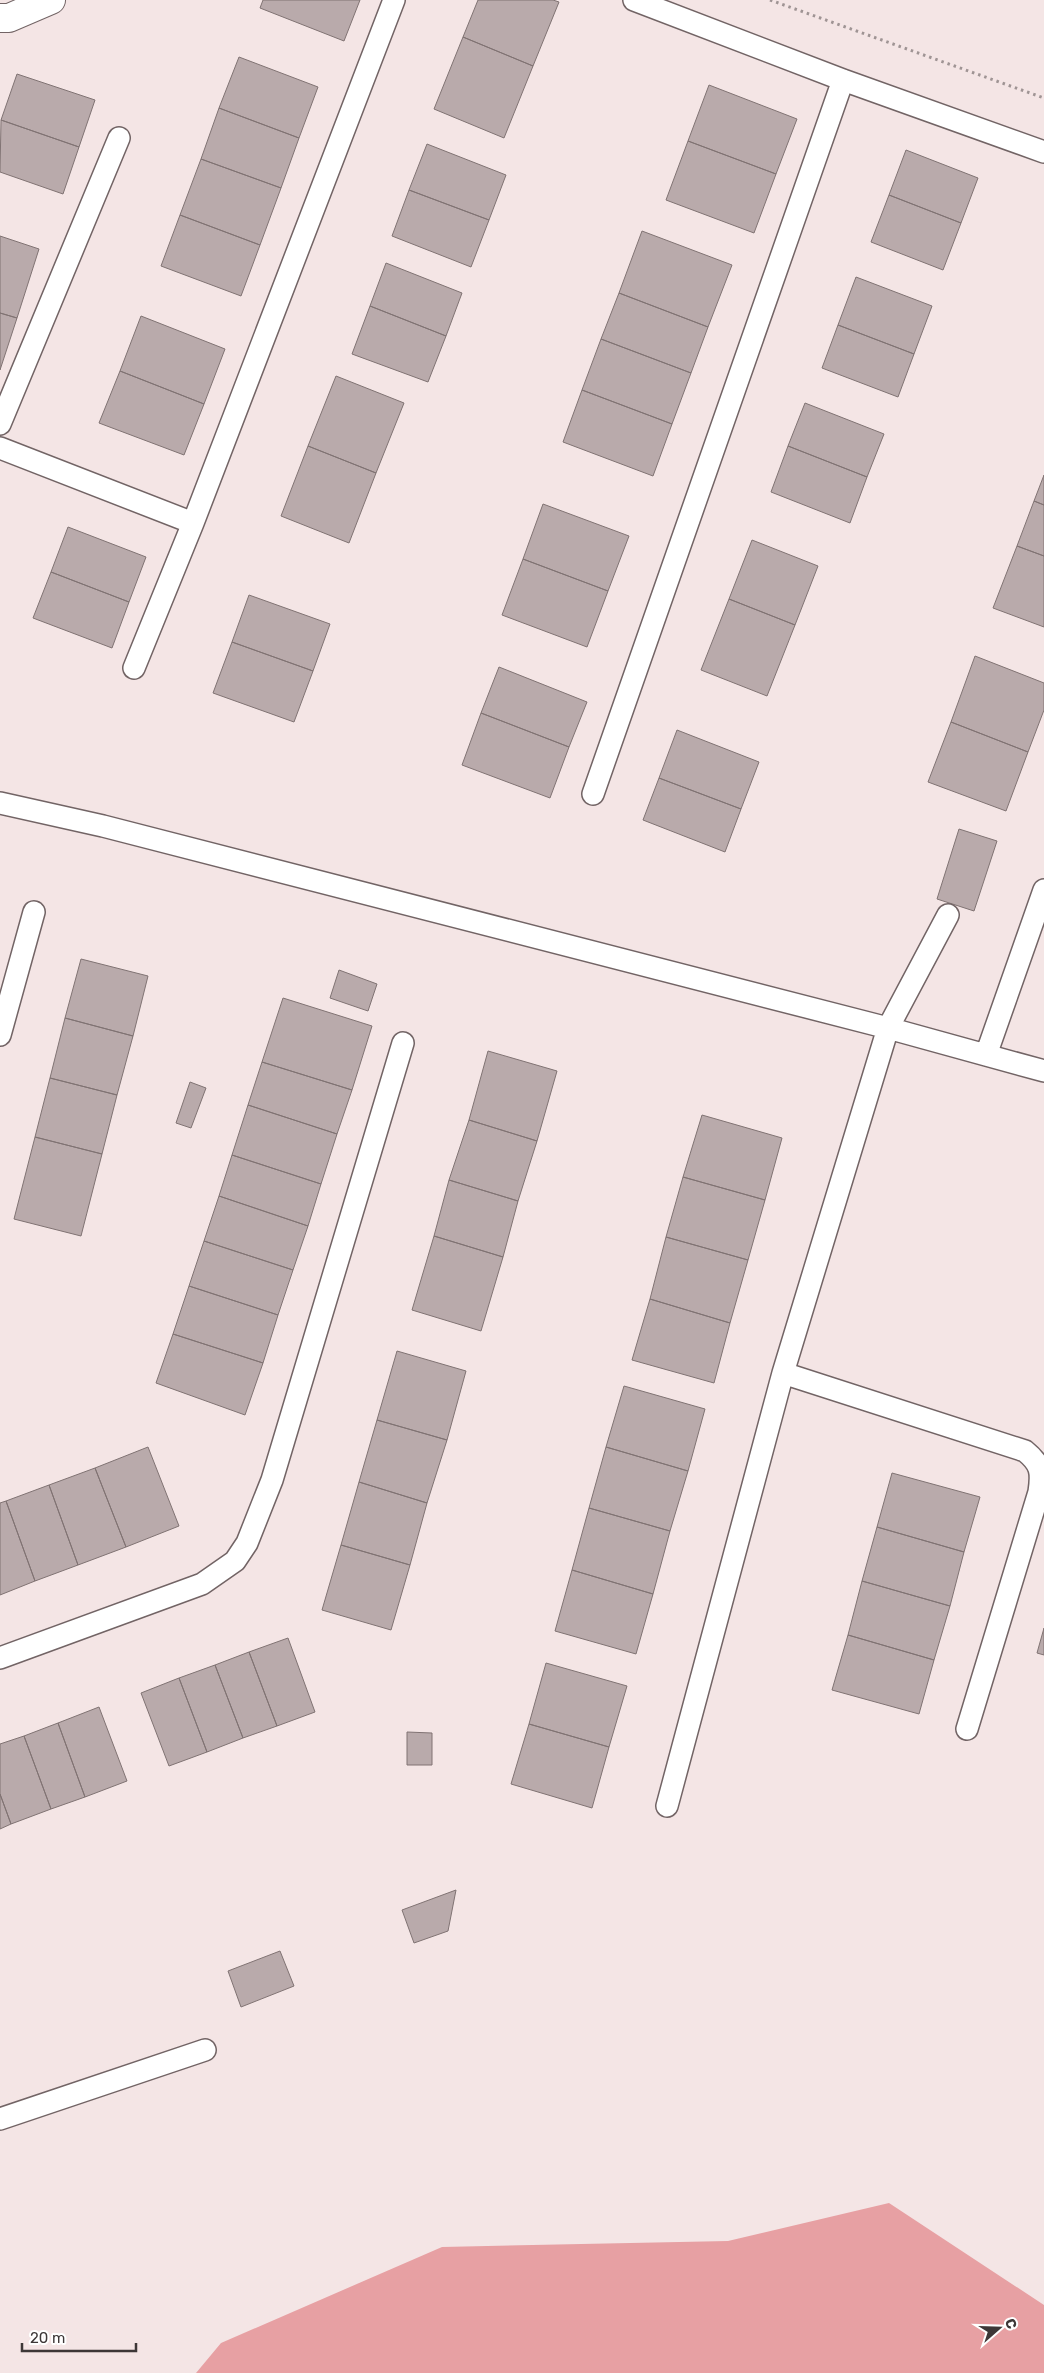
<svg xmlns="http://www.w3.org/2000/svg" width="1044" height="2373" font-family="Rubik,sans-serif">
<rect width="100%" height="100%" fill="#f4e5e5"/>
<path fill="#e7a0a3" d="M 889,2203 L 1044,2305 L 1044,2373 L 196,2373 L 221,2343 L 442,2247 L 728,2241 Z"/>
<path fill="#b9aaab" stroke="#807373" d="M 263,0 L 360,0 L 344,41 L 260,8 Z
M 478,0 L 553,0 L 559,2 L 533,66 L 463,37 Z
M 463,37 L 533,66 L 504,138 L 434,109 Z
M 239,57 L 318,87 L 299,138 L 219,108 Z
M 17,74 L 95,100 L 79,147 L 1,120 Z
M 709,85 L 797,119 L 776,174 L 688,141 Z
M 219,108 L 299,138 L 281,188 L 201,159 Z
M 1,120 L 79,147 L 63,194 L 0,172 Z
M 688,141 L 776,174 L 754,233 L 666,200 Z
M 427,144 L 506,175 L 489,220 L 409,190 Z
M 906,150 L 978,178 L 961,223 L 889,195 Z
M 201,159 L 281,188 L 260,245 L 180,215 Z
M 409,190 L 489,220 L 471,267 L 392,236 Z
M 889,195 L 961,223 L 943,270 L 871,242 Z
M 180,215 L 260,245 L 241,296 L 161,266 Z
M 642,231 L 732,265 L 708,327 L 619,293 Z
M 0,236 L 39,249 L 17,318 L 0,313 Z
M 386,263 L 462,293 L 446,336 L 370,306 Z
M 856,277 L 932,306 L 914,354 L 838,325 Z
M 619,293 L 708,327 L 691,373 L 601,339 Z
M 370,306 L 446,336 L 428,382 L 352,354 Z
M 0,313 L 17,318 L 0,370 Z
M 141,316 L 225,349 L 204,404 L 120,371 Z
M 838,325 L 914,354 L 898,397 L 822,368 Z
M 601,339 L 691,373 L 672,424 L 582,390 Z
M 120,371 L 204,404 L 184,455 L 99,423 Z
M 336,376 L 404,403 L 376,473 L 308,446 Z
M 582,390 L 672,424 L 653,476 L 563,442 Z
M 805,403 L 884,434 L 867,477 L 788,446 Z
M 308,446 L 376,473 L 349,543 L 281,516 Z
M 788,446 L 867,477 L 850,523 L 771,492 Z
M 1044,475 L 1044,505 L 1034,501 Z
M 1034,501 L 1044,505 L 1044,556 L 1017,546 Z
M 543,504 L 629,536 L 608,591 L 523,559 Z
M 68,527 L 146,557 L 129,602 L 51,572 Z
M 752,540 L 818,566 L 795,625 L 729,599 Z
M 1017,546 L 1044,556 L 1044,627 L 993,608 Z
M 523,559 L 608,591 L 587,647 L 502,615 Z
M 51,572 L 129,602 L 112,648 L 33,618 Z
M 249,595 L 330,624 L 313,671 L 232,642 Z
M 729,599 L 795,625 L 767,696 L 701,670 Z
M 232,642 L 313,671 L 294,722 L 213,693 Z
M 975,656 L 1044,683 L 1044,710 L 1028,752 L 951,722 Z
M 499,667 L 587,702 L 569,747 L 481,713 Z
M 481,713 L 569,747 L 550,798 L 462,765 Z
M 951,722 L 1028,752 L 1006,811 L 928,782 Z
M 677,730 L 759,762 L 741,809 L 659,778 Z
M 659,778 L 741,809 L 725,852 L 643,820 Z
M 959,829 L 997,841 L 974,911 L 937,899 Z
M 81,959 L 148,976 L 133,1036 L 65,1018 Z
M 339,970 L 377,984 L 368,1011 L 330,998 Z
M 283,998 L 372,1026 L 352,1090 L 262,1062 Z
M 65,1018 L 133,1036 L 117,1095 L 50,1078 Z
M 488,1051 L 557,1071 L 537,1141 L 469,1120 Z
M 262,1062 L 352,1090 L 337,1134 L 248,1105 Z
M 50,1078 L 117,1095 L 102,1154 L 35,1137 Z
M 190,1082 L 206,1088 L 191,1128 L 176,1123 Z
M 248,1105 L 337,1134 L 321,1184 L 232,1155 Z
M 702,1115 L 782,1138 L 765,1200 L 683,1177 Z
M 469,1120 L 537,1141 L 518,1201 L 449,1180 Z
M 35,1137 L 102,1154 L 81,1236 L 14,1219 Z
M 232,1155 L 321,1184 L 308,1226 L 219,1196 Z
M 683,1177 L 765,1200 L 748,1260 L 666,1237 Z
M 449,1180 L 518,1201 L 503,1257 L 434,1236 Z
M 219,1196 L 308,1226 L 293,1270 L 204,1241 Z
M 434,1236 L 503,1257 L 481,1331 L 412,1310 Z
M 666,1237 L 748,1260 L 730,1323 L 650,1299 Z
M 204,1241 L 293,1270 L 278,1315 L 189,1286 Z
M 189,1286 L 278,1315 L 263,1363 L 173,1334 Z
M 650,1299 L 730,1323 L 714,1383 L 632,1360 Z
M 173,1334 L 263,1363 L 245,1415 L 156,1383 Z
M 397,1351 L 466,1371 L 447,1440 L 377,1420 Z
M 624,1386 L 705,1409 L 688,1471 L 606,1447 Z
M 377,1420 L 447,1440 L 427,1503 L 359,1482 Z
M 148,1447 L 179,1526 L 126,1547 L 95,1468 Z
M 606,1447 L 688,1471 L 670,1531 L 589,1508 Z
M 95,1468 L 126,1547 L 78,1565 L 49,1485 Z
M 892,1473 L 980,1497 L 964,1552 L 877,1527 Z
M 359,1482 L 427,1503 L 410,1565 L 341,1545 Z
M 49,1485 L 78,1565 L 35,1581 L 6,1501 Z
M 6,1501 L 35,1581 L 0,1595 L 0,1503 Z
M 589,1508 L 670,1531 L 653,1594 L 572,1570 Z
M 877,1527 L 964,1552 L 950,1606 L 862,1581 Z
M 341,1545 L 410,1565 L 391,1630 L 322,1610 Z
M 572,1570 L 653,1594 L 636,1654 L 555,1631 Z
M 862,1581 L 950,1606 L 934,1660 L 848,1635 Z
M 1044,1628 L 1044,1655 L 1037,1653 Z
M 848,1635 L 934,1660 L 919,1714 L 832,1690 Z
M 288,1638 L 315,1712 L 277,1726 L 249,1652 Z
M 249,1652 L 277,1726 L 243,1738 L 215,1665 Z
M 546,1663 L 627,1686 L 609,1747 L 529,1724 Z
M 215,1665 L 243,1738 L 207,1752 L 179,1678 Z
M 179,1678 L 207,1752 L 169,1766 L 141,1693 Z
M 99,1707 L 127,1781 L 85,1797 L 58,1723 Z
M 58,1723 L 85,1797 L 51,1809 L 24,1736 Z
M 529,1724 L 609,1747 L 592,1808 L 511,1784 Z
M 407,1732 L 432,1733 L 432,1765 L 407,1765 Z
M 24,1736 L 51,1809 L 11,1824 L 0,1794 L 0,1744 Z
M 0,1794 L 11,1824 L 0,1829 Z
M 456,1890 L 448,1931 L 414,1943 L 402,1910 Z
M 280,1951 L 294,1986 L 241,2007 L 228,1971 Z"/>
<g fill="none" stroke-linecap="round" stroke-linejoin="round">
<defs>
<path id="service" d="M 634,0 L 843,80 L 1044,152
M 0,424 L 119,138
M 0,448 L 193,523
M 134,668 L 193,523 L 394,0
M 593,794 L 843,80
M 0,803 L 103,826 L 888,1028 L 1044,1071
M 0,1035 L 34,912
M 986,1055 L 1044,890
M 783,1373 L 1025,1451 C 1041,1464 1042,1472 1039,1492 L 967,1729
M 0,1658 L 202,1584 L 235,1561 L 247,1543 L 272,1480 L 403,1043
M 667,1806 L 783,1373 L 888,1028 L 948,915
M 0,2119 L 205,2050"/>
<path id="minor" d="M 0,18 L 9,18 L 51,0"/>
</defs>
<use href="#service" stroke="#726465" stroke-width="24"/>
<use href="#minor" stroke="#726465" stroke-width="30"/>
<path stroke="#9f9494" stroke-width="3" stroke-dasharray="2.5 4" stroke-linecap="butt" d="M 770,0 L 1044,98"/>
<use href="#service" stroke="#fff" stroke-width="21"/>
<use href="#minor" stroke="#fff" stroke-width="28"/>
</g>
<g transform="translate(999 2328) rotate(70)" stroke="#ffffff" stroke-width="4" paint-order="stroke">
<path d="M0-4L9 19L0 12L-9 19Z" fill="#3d3737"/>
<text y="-8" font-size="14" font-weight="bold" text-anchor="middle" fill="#3d3737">С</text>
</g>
<path d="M22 2343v8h114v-8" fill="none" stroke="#3d3737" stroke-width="2.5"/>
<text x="30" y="2343" font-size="15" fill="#3d3737" stroke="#ffffff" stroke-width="4" paint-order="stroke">20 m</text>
</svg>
